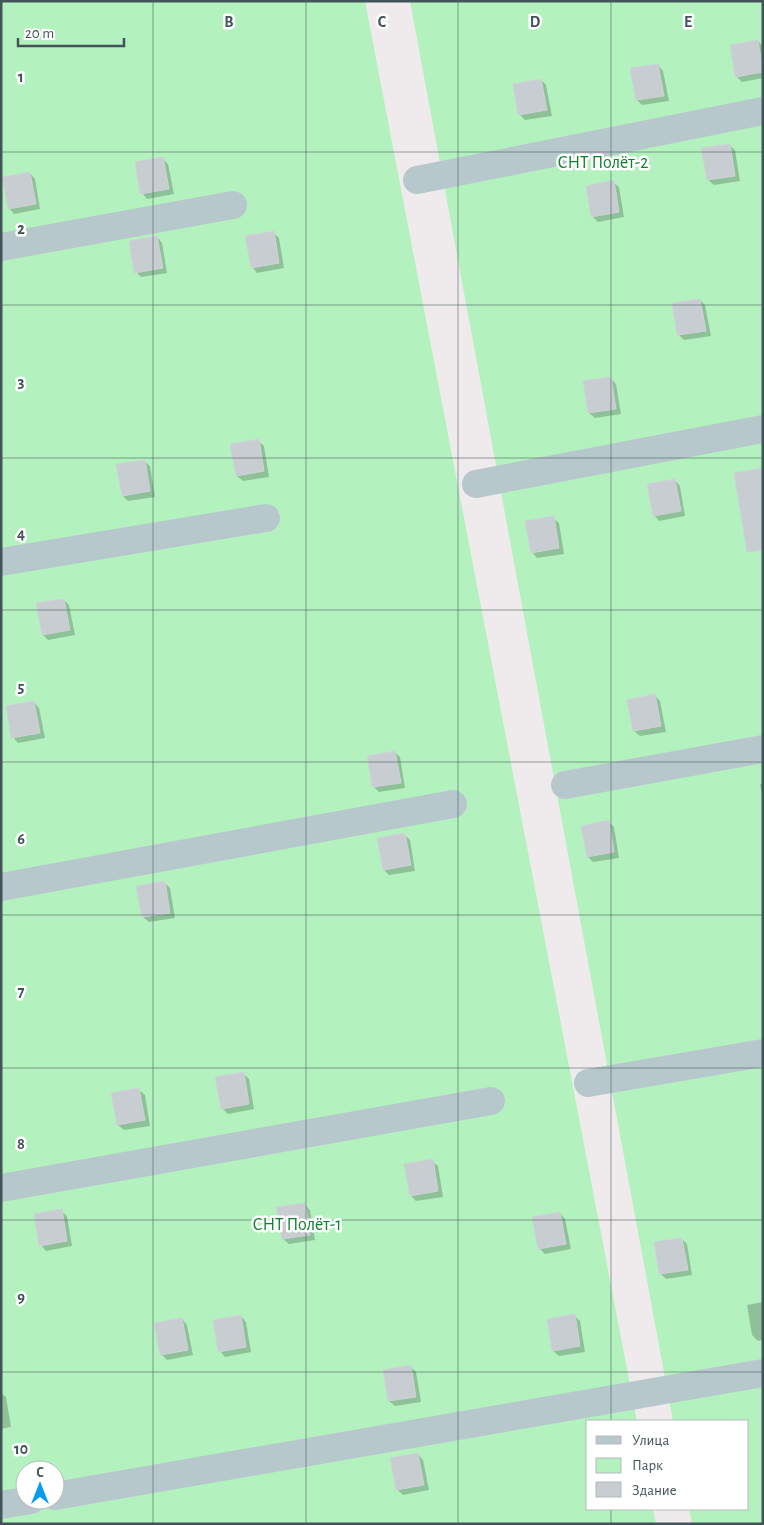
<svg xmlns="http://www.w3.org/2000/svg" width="764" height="1525" font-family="'Alegreya Sans',sans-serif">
<rect width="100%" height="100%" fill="#efebec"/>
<path fill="#b3f2be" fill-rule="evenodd" d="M 1,1 L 365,1 L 637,1421 L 588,1421 L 588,1509 L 653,1509 L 656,1524 L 1,1524 ZM 25,1470 L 55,1470 L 55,1500 L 25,1500 Z
M 410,1 L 763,1 L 763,1524 L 692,1524 L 689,1509 L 748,1509 L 748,1421 L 673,1421 Z"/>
<path fill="#0003" d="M 758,41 L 763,46 L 763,78 L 742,82 L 736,76 Z
M 658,65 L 663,71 L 669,101 L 642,105 L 637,100 Z
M 541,80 L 546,85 L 552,116 L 525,120 L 520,115 Z
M 729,145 L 735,150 L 740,181 L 714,185 L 708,180 Z
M 163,159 L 168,164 L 174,194 L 147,199 L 142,193 Z
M 30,173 L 35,179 L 40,209 L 14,214 L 9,208 Z
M 613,182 L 619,187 L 624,217 L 598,222 L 592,216 Z
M 273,232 L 279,238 L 284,268 L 257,273 L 252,267 Z
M 157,237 L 162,243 L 167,273 L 141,277 L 136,272 Z
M 700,300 L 705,305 L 711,336 L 684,340 L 679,335 Z
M 610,378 L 616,384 L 621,414 L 595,418 L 589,413 Z
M 258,441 L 264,446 L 269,477 L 243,481 L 237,476 Z
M 144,461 L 150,466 L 155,497 L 128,501 L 123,496 Z
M 675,480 L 680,486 L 685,516 L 659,521 L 654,515 Z
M 553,518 L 559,523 L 564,554 L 537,558 L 532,552 Z
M 64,600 L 69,605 L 75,635 L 48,640 L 43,635 Z
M 655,696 L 660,701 L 666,732 L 640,736 L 634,731 Z
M 34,702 L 39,708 L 45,738 L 18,743 L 13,737 Z
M 395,752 L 400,757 L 405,788 L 379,792 L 374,787 Z
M 763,783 L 763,801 L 760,784 Z
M 609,822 L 614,827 L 619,858 L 593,862 L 588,857 Z
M 405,835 L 410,840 L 415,871 L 389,875 L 384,870 Z
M 164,882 L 170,888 L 175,918 L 149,922 L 143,917 L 138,887 Z
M 243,1073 L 249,1079 L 254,1109 L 228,1114 L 222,1108 Z
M 139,1090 L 145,1095 L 150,1126 L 124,1130 L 118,1125 Z
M 432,1161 L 438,1166 L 443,1197 L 416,1201 L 411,1196 Z
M 304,1204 L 310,1210 L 315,1240 L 289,1244 L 283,1239 Z
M 61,1211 L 67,1216 L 72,1246 L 46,1251 L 41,1245 Z
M 560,1213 L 565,1219 L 571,1249 L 545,1254 L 539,1248 Z
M 682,1239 L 687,1244 L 692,1275 L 666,1279 L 661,1274 Z
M 763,1302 L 763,1340 L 758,1341 L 752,1335 L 747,1305 Z
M 241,1316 L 246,1322 L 251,1352 L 225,1357 L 220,1351 Z
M 575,1316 L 580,1321 L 585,1352 L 559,1356 L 553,1351 Z
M 182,1319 L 187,1325 L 193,1355 L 167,1360 L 161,1354 Z
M 410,1366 L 416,1372 L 421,1402 L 395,1406 L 389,1401 L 384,1371 Z
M 1,1393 L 6,1397 L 11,1427 L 1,1429 Z
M 418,1454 L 423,1460 L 429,1490 L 403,1495 L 397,1489 Z"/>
<path fill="#c7cdd1" stroke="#ced3d8" d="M 758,40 L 763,72 L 735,77 L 730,45 Z
M 658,64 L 664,96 L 636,100 L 630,68 Z
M 541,79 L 547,110 L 518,115 L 513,84 Z
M 730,144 L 735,176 L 707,180 L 701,148 Z
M 163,157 L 169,189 L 140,194 L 135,162 Z
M 30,172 L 36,204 L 8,209 L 2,177 Z
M 614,180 L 619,212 L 591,217 L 586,186 Z
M 274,231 L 279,263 L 251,268 L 245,236 Z
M 157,236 L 163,268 L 134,273 L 129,241 Z
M 700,299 L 706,331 L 677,335 L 672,303 Z
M 611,377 L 616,409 L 588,413 L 583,381 Z
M 259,439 L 264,471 L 236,476 L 230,444 Z
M 145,460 L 150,491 L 122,496 L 116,464 Z
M 763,468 L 763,550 L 747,552 L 734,473 Z
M 675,479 L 681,511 L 653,516 L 647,484 Z
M 554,516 L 559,548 L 531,553 L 525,521 Z
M 64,599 L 70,630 L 42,635 L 36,603 Z
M 655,694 L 661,726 L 633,731 L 627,700 Z
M 34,701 L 40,733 L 11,738 L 6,706 Z
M 395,751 L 401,783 L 372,787 L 367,756 Z
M 609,820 L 614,852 L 587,857 L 581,826 Z
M 405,833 L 411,865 L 383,870 L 377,838 Z
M 165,881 L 170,913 L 142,917 L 136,886 Z
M 244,1072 L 249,1104 L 221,1109 L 215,1077 Z
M 139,1088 L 145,1120 L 117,1125 L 111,1093 Z
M 433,1159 L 438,1191 L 410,1196 L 404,1164 Z
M 305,1203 L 310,1235 L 282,1239 L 276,1207 Z
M 62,1209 L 67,1241 L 39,1246 L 34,1214 Z
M 560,1212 L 566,1244 L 538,1249 L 532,1217 Z
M 682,1238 L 688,1270 L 659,1274 L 654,1242 Z
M 575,1314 L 580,1346 L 552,1351 L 547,1319 Z
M 241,1315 L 246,1347 L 218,1352 L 213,1320 Z
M 182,1318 L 188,1350 L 160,1355 L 154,1323 Z
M 411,1365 L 416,1397 L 388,1401 L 383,1370 Z
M 418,1453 L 424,1485 L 396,1490 L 390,1458 Z"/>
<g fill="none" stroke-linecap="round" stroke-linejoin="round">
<path stroke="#b7c8cd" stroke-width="28" d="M 417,180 L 763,111
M 1,247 L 233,205
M 476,484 L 763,429
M 1,562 L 266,518
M 565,785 L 763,749
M 1,887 L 453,804
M 588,1083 L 763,1053
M 1,1188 L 491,1101
M 55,1496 L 763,1373
M 1,1505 L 31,1500"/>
</g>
<path fill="none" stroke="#42545a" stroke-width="1" stroke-opacity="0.55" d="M 153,1 L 153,1524M 306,1 L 306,1524M 458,1 L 458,1524M 611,1 L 611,1421M 1,152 L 763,152M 1,305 L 763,305M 1,458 L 763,458M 1,610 L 763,610M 1,762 L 763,762M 1,915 L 763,915M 1,1068 L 763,1068M 1,1220 L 763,1220M 1,1372 L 763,1372M 611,1509 L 611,1524"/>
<g text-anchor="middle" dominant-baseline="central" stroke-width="5" stroke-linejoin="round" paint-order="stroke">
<g font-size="18" fill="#0d812e" stroke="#fff">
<text x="603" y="163">СНТ Полёт-2</text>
<text x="297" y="1225">СНТ Полёт-1</text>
</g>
</g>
<g font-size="16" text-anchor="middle" font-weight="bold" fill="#42545a" stroke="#fff" stroke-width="5" stroke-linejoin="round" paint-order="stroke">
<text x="229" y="27">B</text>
<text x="382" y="27">C</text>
<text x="535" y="27">D</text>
<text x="688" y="27">E</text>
<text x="21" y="82">1</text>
<text x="21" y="234">2</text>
<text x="21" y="387">3</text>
<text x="21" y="539">4</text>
<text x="21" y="692">5</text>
<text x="21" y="844">6</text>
<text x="21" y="997">7</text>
<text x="21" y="1149">8</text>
<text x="21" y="1302">9</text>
<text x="21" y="1454">10</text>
</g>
<rect width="764" height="1525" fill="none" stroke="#42545a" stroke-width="5"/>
<rect x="586" y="1420" width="162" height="90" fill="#ffffff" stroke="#b3bbbd"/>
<rect x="596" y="1436" width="25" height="8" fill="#b7c8cd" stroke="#b3bbbd"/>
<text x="632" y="1445" font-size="15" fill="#42545a">Улица</text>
<rect x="596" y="1458" width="25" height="15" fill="#b3f2be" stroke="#b3bbbd"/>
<text x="632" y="1470" font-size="15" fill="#42545a">Парк</text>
<rect x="596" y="1482" width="25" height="15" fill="#c7cdd1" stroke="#b3bbbd"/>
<text x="632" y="1495" font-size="15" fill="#42545a">Здание</text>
<g transform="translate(40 1485)"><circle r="24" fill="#ffffff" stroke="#b3bbbd"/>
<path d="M0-4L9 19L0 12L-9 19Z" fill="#089dec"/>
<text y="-8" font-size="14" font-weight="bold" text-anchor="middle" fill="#42545a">С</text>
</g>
<path d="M18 38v8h106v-8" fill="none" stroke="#42545a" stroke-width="2.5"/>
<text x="25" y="38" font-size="15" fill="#42545a" stroke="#ffffff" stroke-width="4" paint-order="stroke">20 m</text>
</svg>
